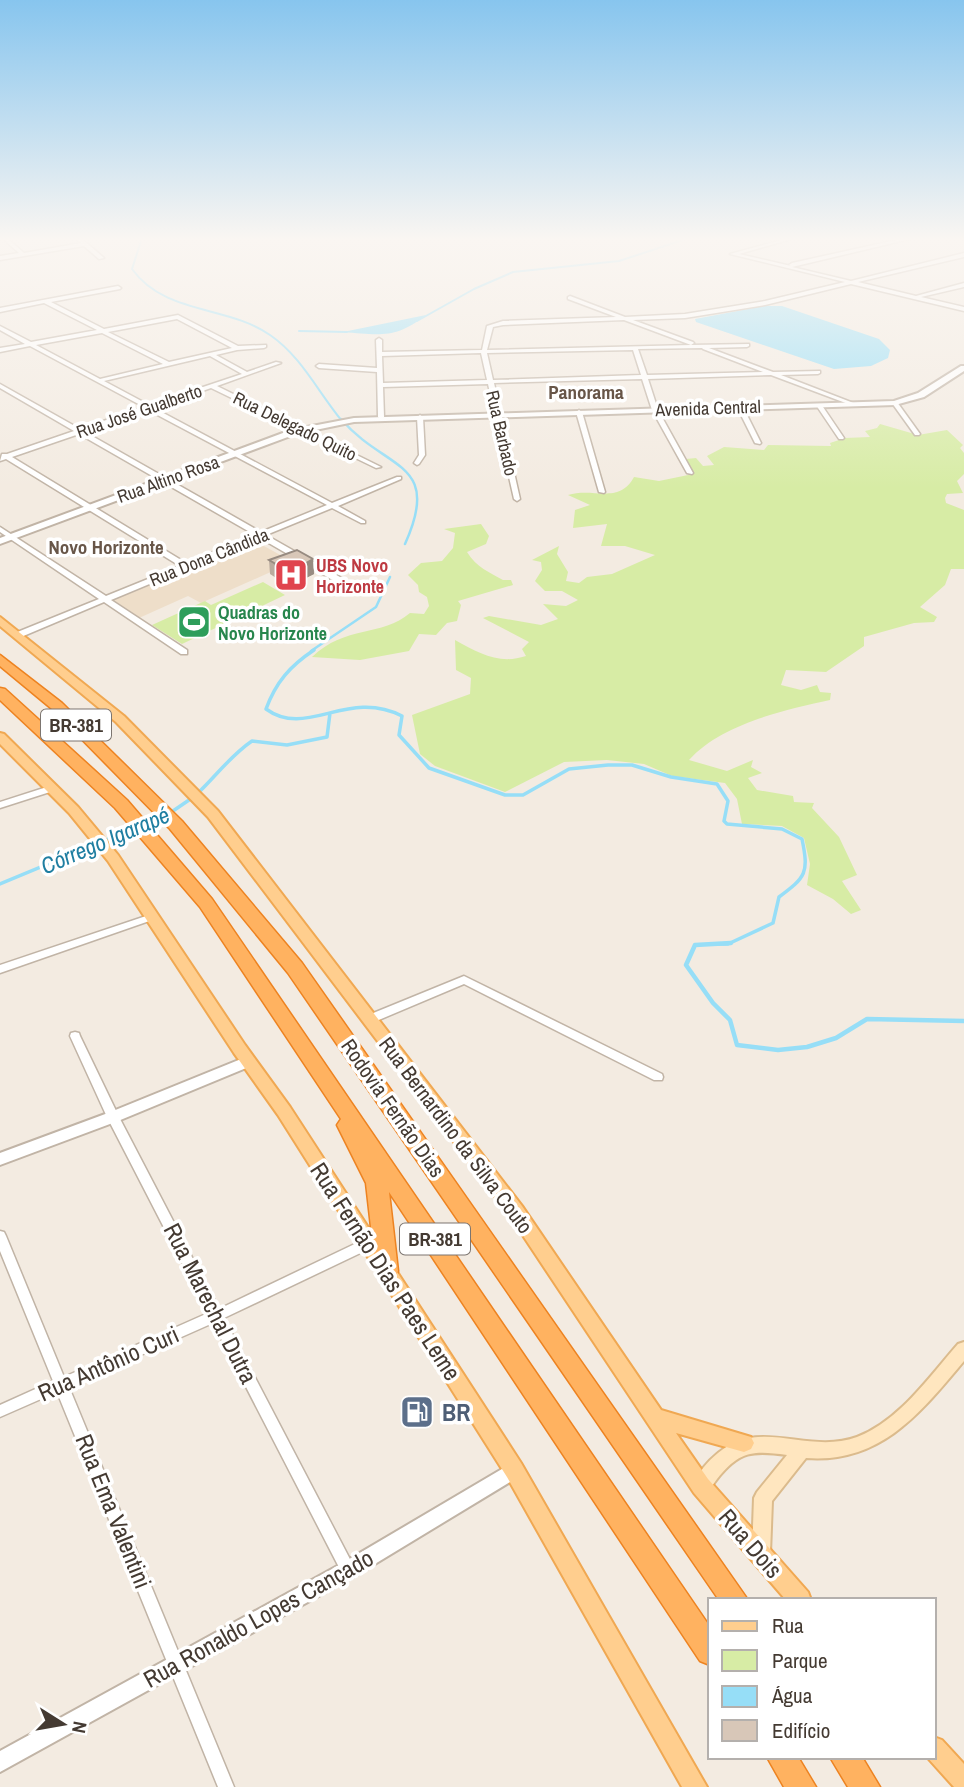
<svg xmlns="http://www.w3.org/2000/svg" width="964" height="1787" font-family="'Archivo Narrow',sans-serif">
<rect width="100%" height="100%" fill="#f3ebe1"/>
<path fill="#eedec9" d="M 253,540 L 293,562 L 201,603 L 188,596 L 139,618 L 112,600 Z"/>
<path fill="#d7eca5" d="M 880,424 L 918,435 L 947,430 L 963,445 L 960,448 L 964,453 L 964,474 L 957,481 L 963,493 L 947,494 L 945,498 L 946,503 L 964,510 L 964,569 L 951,569 L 945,585 L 920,607 L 937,617 L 934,622 L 914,623 L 864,637 L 864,646 L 826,672 L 786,670 L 781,685 L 801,690 L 817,685 L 820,692 L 831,693 L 830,700 C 784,710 721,724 689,760 L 727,771 L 753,760 L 751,767 L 762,773 L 748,778 L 757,790 L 793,796 L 794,802 L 814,803 L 812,808 L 839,837 L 857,875 L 842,881 L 861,910 L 851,914 L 833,899 L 807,885 L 810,864 L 804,838 L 782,826 L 742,824 L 737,799 L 725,783 L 672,776 L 644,764 L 607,760 L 564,762 L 505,792 L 435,766 L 420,754 L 412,715 L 470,694 L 471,678 L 456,670 L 455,640 C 479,653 499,665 526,656 L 522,649 L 529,642 L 483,618 L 489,616 L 541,625 L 558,619 L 543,604 L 566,606 L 578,600 L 562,591 L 545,591 L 535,581 L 542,570 L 541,562 L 532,560 L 559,546 L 557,554 L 568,572 L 566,581 L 579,583 L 587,577 L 612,574 L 655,555 L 625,546 L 601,546 L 607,524 L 573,528 L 575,510 L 590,505 L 568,495 C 593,487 619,505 634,477 L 659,481 L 693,474 L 686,459 L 696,458 L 703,466 L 714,465 L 707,456 L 724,447 L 764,450 L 768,445 L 831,446 L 830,443 L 845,438 L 870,437 L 865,431 L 877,428 Z
M 481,524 L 489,536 L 486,544 L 467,552 C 477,568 489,572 503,580 L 511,580 L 513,585 L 458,601 L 461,605 L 457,621 L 447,623 L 436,635 L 419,634 L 409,651 L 360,660 L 312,657 C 345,625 382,637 410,613 L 424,614 L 429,606 L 427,597 L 419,592 L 418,585 L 408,575 L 421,563 L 442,561 L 453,548 L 455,533 L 444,529 Z
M 263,582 L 285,595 L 182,644 L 152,625 L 205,601 L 211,605 Z"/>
<path fill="#96def7" d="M 764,306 L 782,306 L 879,339 L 890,350 L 888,358 L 871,366 L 834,369 L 696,322 L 695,319 Z
M 426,315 C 396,339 380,335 343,332 Z"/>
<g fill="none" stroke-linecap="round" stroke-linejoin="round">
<path stroke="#96def7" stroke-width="2" d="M 142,238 L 132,269 C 165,315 227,305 270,335 C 301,356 318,392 342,421
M 417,321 L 474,289 L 513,272 L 619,261 L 689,238
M 299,331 L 347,332"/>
<path stroke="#96def7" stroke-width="2.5" d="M 341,419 C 385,471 443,460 405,544
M 311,651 L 376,607 L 390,577"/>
<path stroke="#96def7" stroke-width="3.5" d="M 314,650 C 290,666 276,682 266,709 C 307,739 347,688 402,716 L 399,735 L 429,768 L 505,795 L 523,795 L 569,769 L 608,765 L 632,765 L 671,777 L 717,784 L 728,801 L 724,821 L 727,824 L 782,829 L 802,839 C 809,873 806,877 779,897 L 773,923 L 728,944 L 712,944
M 198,793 C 217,775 230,756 252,741 L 287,745 L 327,737 L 330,713
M 170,813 L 192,798
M 144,824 L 163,816
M 0,884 L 137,827"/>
<path stroke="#96def7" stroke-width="4.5" d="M 731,943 L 695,945 L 686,965 L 713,1003 L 730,1020 L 737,1045 L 778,1050 L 807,1047 L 836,1038 L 867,1019 L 964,1021"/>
<defs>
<path id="minor" d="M 2,238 L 7,238 L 24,253 L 81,243 L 76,238 L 81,238 L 104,258 L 99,259 L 84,246 L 0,260 L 0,256 L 19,253 Z
M 789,238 L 795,238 L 739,254 L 791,266 L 789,265 L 792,263 L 905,238 L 912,238 L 910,239 L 792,267 L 851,281 L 964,253 L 964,257 L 858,282 L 916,296 L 964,283 L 964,287 L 921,297 L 964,307 L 964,311 L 851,284 L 765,305 L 685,318 L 633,320 L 693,342 L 694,343 L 691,345 L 749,344 L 749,346 L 747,347 L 709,348 L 773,372 L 820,371 L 820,373 L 818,374 L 781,375 L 856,404 L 851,405 L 771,375 L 648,379 L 658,410 L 693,473 L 692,474 L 687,473 L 652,410 L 642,379 L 494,383 L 520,499 L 517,501 L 514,499 L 488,384 L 383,387 L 384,417 L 381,419 L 378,417 L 377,372 L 319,368 L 316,366 L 319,364 L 377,368 L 376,340 L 379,338 L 382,340 L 382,352 L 482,350 L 487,326 L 503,321 L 616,317 L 568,299 L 568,297 L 570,296 L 625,317 L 685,314 L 765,301 L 845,282 L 730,254 ZM 624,320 L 691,345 L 487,350 L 493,327 L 503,325 ZM 702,348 L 703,349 L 763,372 L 647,375 L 638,349 ZM 633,350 L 641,375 L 493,380 L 487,353 ZM 481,353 L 487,380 L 383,383 L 382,356 Z
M 118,286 L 121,288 L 120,289 L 51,302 L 104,329 L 178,315 L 238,346 L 266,345 L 266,347 L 264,348 L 237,350 L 216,355 L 247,372 L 276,362 L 281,363 L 217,386 L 381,467 L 376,468 L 211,388 L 154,408 L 332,503 L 397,477 L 401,477 L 401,479 L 338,506 L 365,521 L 365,523 L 361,523 L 332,508 L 266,535 L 354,585 L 354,589 L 348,589 L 260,538 L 111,600 L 187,650 L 187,654 L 181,654 L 104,602 L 21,637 L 15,637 L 15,633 L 99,599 L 0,532 L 0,527 L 106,596 L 180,566 L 6,459 L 0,461 L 2,454 L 7,454 L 74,431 L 0,388 L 0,384 L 80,429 L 144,407 L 30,346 L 0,352 L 0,348 L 25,344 L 0,330 L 0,326 L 31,342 L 97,330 L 44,303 L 0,312 L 0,308 ZM 177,319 L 232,348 L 169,362 L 108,332 ZM 102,333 L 163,364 L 100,379 L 36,345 ZM 210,356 L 242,374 L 149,405 L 104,381 ZM 148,410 L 327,505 L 261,532 L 85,432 ZM 79,434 L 255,535 L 186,563 L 12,457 Z
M 893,402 L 897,402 L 920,434 L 919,435 L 915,435 L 892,403 Z
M 817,404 L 821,404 L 844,438 L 843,439 L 839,439 L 816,405 Z
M 740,405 L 743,407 L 761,443 L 760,444 L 755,443 L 737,407 Z
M 579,410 L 582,412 L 605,492 L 604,493 L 599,492 L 576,412 Z
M 420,415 L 423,417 L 425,455 L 419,464 L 417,465 L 414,463 L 419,455 L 417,417 Z
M 50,786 L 54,789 L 53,791 L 0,808 L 0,802 Z
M 152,914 L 155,915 L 157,917 L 155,919 L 0,973 L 0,965 Z
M 464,976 L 662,1074 L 663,1077 L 662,1080 L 654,1080 L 464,984 L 374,1022 L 366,1022 L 365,1019 L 366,1016 Z
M 75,1032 L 79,1033 L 80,1036 L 119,1117 L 219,1309 L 363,1240 L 367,1239 L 371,1240 L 373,1244 L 371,1248 L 224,1318 L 353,1565 L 355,1570 L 353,1575 L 348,1577 L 343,1575 L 213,1323 L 69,1387 L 234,1787 L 218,1787 L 57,1392 L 0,1417 L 0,1405 L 53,1381 L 0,1251 L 0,1231 L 4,1232 L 6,1236 L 64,1377 L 208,1313 L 107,1117 L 70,1036 L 71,1033 Z"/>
<path id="tertiary" d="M 961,366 L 964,366 L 964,371 L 924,397 L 895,405 L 354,422 L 296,434 L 0,544 L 0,538 L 291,430 L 354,418 L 894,401 L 918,393 Z
M 246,1057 L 251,1058 L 253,1062 L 251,1066 L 118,1121 L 0,1165 L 0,1153 L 108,1113 Z
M 514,1462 L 520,1464 L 523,1470 L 520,1476 L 355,1576 L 0,1772 L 0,1751 L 341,1564 Z"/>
<path id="secondary" d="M 964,1342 L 964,1361 C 921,1412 881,1464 806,1458 L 772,1501 L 770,1554 L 767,1560 L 761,1563 L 755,1560 L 752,1554 L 754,1498 L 757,1492 L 787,1455 C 753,1450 739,1451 717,1479 C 712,1486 709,1491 701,1494 L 695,1492 L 692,1486 C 697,1474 708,1461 718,1453 C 761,1417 807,1455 857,1437 C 899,1421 929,1377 958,1344 Z"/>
<path id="primary" d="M 0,617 L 124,716 L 218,811 L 522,1206 L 661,1410 L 751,1437 L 754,1443 L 751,1449 L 744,1452 L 676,1433 L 708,1479 L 808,1592 L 811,1600 L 786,1600 L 694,1493 L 510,1216 L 208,817 L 116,722 L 0,626 Z
M 0,733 L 4,734 L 78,807 L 118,855 L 245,1045 L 290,1107 L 521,1463 L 707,1787 L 682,1787 L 507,1477 L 278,1115 L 234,1053 L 108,861 L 69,813 L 0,744 Z
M 934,1737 L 942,1740 L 964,1764 L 964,1787 L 954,1787 L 927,1757 L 934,1757 Z"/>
<path id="motorway" d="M 0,655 L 62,703 L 182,821 L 302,963 L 748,1600 L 719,1600 L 288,973 L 170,829 L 52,709 L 0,666 Z
M 0,688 L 5,689 L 127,800 L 212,899 L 710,1627 L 710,1665 L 700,1661 L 389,1192 L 398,1271 L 395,1278 L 387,1280 L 379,1278 L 376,1271 L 366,1183 L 337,1125 L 341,1119 L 200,907 L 115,808 L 0,700 Z
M 767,1757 L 798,1757 L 816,1787 L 784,1787 Z
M 830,1757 L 862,1757 L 880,1787 L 848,1787 Z"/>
</defs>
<use href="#minor" stroke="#c1b4a6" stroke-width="3"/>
<use href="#tertiary" stroke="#c1b4a6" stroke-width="4"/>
<use href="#secondary" stroke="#dbbb8d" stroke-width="4"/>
<use href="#primary" stroke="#f0a852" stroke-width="4"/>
<use href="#motorway" stroke="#ed8321" stroke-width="3"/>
<use href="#minor" fill="#fff" fill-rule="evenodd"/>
<use href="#tertiary" fill="#fff" fill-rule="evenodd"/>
<use href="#secondary" fill="#ffe6bf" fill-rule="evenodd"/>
<use href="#primary" fill="#ffce8e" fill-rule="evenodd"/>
<use href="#motorway" fill="#ffb260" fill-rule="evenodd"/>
</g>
<path fill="#baab9e" d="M 313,559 L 314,574 L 302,580 L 287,585 L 270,574 L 269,560 Z"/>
<path fill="#978b81" d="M 313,559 L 314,574 L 302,580 L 287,585 L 286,570 Z"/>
<path fill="#d8c7b8" stroke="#978b81" stroke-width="2" d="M 297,550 L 313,559 L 301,566 L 286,570 L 269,560 Z"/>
<linearGradient id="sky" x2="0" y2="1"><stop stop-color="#87c5ee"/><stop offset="0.49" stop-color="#faf6f2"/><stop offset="1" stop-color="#faf6f2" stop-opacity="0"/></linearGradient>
<rect width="964" height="488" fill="url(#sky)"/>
<defs>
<symbol id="hospital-square" viewBox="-11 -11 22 22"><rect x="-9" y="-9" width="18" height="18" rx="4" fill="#e0444e" stroke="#fff"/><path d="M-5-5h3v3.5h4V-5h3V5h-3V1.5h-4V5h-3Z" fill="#fff"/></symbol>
<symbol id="stadium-square" viewBox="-11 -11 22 22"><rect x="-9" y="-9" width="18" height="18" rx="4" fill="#2e9e5b" stroke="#fff"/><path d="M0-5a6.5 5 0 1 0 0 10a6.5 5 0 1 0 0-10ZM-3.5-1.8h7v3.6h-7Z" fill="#fff"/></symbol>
<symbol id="fuel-square" viewBox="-11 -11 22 22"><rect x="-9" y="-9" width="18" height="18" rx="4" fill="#5c6f8a" stroke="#fff"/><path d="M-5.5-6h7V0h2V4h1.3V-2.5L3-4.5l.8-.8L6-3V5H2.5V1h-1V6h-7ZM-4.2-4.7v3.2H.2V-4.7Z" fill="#fff"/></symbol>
</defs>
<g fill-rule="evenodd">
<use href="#hospital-square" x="272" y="556" width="38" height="38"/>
<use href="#stadium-square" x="175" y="603" width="38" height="38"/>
<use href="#fuel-square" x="398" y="1393" width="38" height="38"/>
</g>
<g text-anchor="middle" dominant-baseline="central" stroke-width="7" stroke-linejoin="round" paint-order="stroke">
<g font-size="18" fill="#443a32" stroke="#fff">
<text transform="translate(708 408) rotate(-2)">Avenida Central</text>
<text transform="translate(139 411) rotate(-19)">Rua José Gualberto</text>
<text transform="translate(295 426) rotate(26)">Rua Delegado Quito</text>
<text transform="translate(502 433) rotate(77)">Rua Barbado</text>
<text transform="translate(168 479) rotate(-20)">Rua Altino Rosa</text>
<text transform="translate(209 557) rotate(-22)">Rua Dona Cândida</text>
</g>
<g font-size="18" font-weight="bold" fill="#be3a42" stroke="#fff" text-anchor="start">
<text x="316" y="565">UBS Novo<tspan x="316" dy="21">Horizonte</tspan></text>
</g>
<g font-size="18" font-weight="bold" fill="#27864d" stroke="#fff" text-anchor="start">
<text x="218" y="612">Quadras do<tspan x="218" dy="21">Novo Horizonte</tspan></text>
</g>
<g font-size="19" font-weight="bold" fill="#685648" stroke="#fff">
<text x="586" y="392">Panorama</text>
<text x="106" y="547">Novo Horizonte</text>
</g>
<g fill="#fff" stroke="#7c7570" stroke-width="2">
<rect x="41" y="709.5" width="70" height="31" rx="5"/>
<rect x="400" y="1223.5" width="70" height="31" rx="5"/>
</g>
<g font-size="19" font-weight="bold" fill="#443a32">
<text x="76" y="725">BR-381</text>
<text x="435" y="1239">BR-381</text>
</g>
<g font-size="21" fill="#443a32" stroke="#fff">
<text transform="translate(393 1108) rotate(55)">Rodovia Fernão Dias</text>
<text transform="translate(456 1135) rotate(53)">Rua Bernardino da Silva Couto</text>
</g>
<g font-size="23" font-style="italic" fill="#1f7ea1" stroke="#fff">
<text transform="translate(105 840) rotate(-23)">Córrego Igarapé</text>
</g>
<g font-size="24" fill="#443a32" stroke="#fff">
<text transform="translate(386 1271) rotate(57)">Rua Fernão Dias Paes Leme</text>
<text transform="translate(211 1303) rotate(63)">Rua Marechal Dutra</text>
<text transform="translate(108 1363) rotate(-24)">Rua Antônio Curi</text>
<text transform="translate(114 1511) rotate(68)">Rua Ema Valentini</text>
<text transform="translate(751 1543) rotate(49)">Rua Dois</text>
<text transform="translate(258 1618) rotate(-29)">Rua Ronaldo Lopes Cançado</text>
</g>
<g font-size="24" font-weight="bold" fill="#4e5e75" stroke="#fff" text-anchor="start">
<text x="442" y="1412">BR</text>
</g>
</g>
<rect x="708" y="1598" width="228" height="161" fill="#ffffff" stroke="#b4b0ad" stroke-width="2"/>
<rect x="722" y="1621" width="35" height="10" fill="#ffce8e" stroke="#b4b0ad" stroke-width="2"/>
<text x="772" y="1633" font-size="21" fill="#443a32">Rua</text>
<rect x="722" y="1650" width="35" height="21" fill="#d7eca5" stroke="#b4b0ad" stroke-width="2"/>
<text x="772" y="1668" font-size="21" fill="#443a32">Parque</text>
<rect x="722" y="1686" width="35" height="21" fill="#96def7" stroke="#b4b0ad" stroke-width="2"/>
<text x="772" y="1703" font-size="21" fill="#443a32">Água</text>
<rect x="722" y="1720" width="35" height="21" fill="#d8c7b8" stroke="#b4b0ad" stroke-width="2"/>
<text x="772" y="1738" font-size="21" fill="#443a32">Edifício</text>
<g transform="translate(63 1724) rotate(101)" stroke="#ffffff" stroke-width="5" paint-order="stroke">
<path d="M0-5L12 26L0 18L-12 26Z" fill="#443a32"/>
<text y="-10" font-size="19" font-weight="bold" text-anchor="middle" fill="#443a32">N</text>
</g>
</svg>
